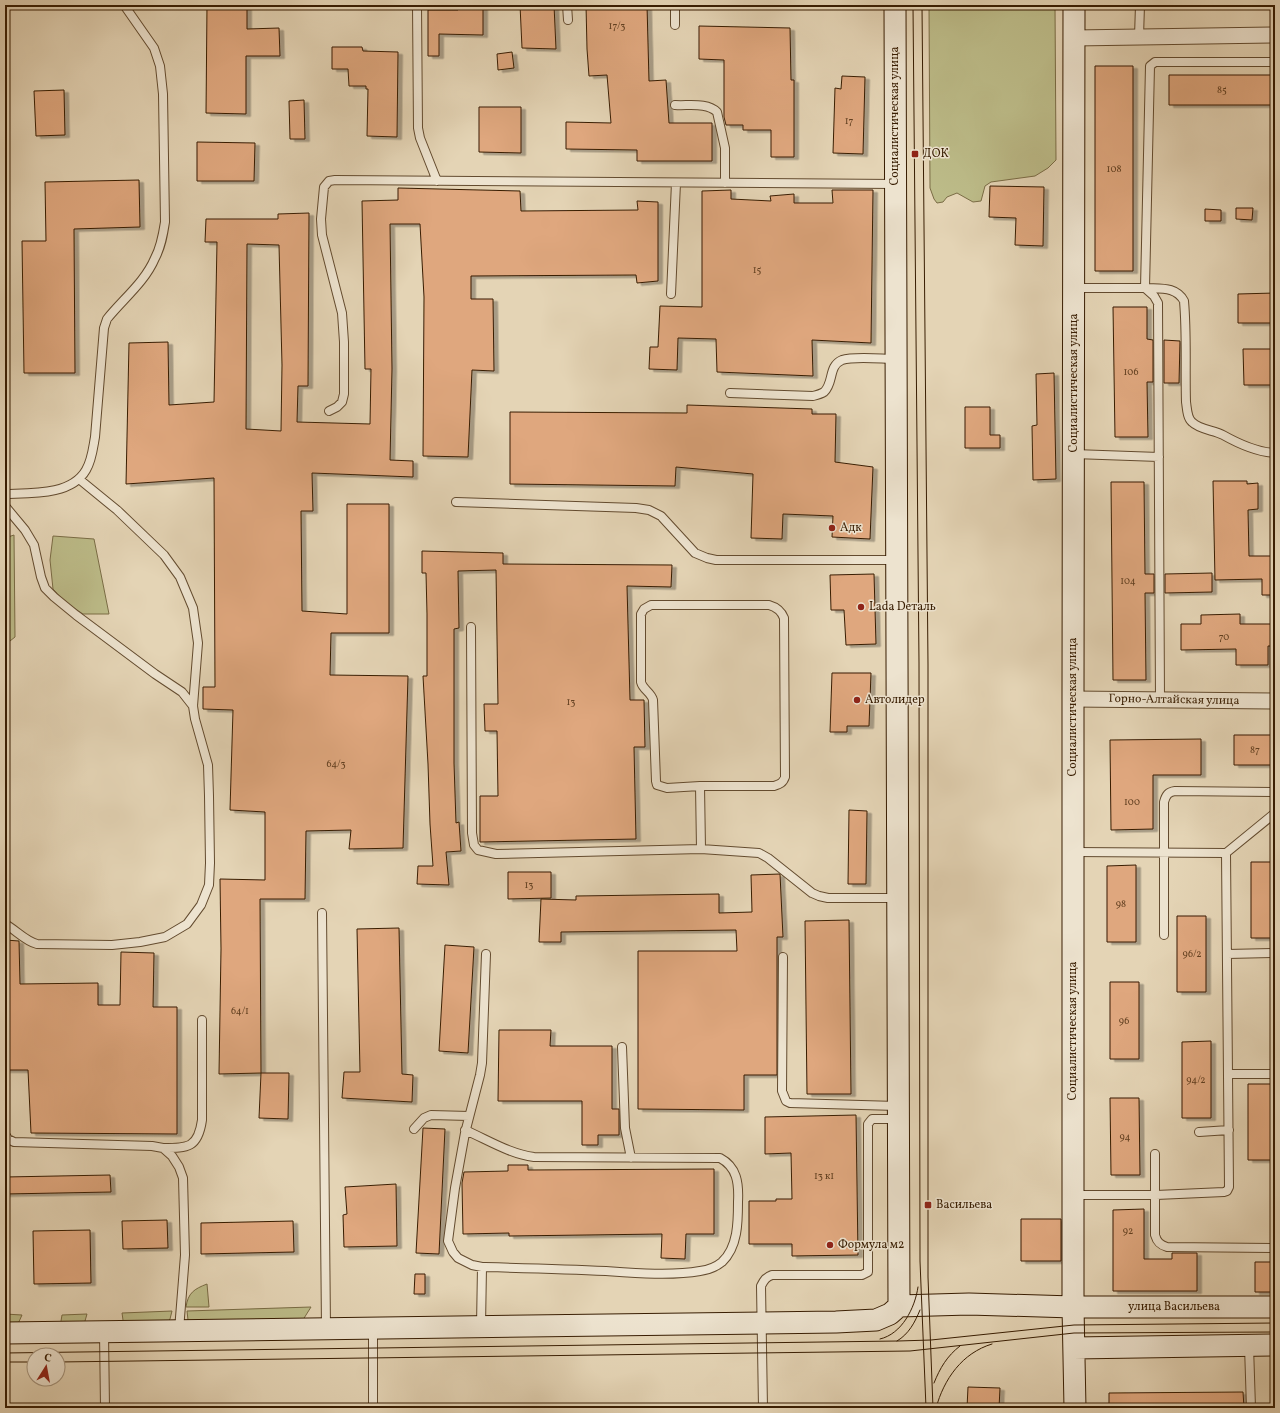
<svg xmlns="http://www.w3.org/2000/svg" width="1280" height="1413" font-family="Vollkorn,serif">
<defs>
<filter id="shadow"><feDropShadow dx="4.5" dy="2.5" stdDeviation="0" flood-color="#0004"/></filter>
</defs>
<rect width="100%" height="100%" fill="#e4d4b5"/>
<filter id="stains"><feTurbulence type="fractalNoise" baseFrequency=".005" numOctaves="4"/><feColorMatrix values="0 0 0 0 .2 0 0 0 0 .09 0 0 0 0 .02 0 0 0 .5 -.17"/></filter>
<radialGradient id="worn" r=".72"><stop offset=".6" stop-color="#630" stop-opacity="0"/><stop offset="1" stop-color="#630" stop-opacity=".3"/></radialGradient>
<path fill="#bcbb88" stroke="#7a6c45" d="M 929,5 L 1055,5 L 1056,160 L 1048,168 L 1035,176 L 991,182 L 985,186 L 981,201 L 973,202 L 957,193 L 947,197 L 943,202 L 937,203 L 934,199 L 930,188 Z
M 14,535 L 15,637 L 10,641 L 5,640 L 5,538 Z
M 53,536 L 94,539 L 109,614 L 83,614 L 65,602 L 53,589 L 50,560 Z
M 207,1284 L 209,1307 L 186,1307 C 188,1293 194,1289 207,1284 Z
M 311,1307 L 301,1323 L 194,1326 L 188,1320 L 187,1311 Z
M 172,1311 L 170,1319 L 165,1326 L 125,1323 L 123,1320 L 122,1313 Z
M 5,1314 L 22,1315 L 17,1326 L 5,1328 Z
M 87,1314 L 85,1321 L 82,1325 L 64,1327 L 61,1321 L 62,1315 Z"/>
<path fill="#dfa77e" stroke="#381d02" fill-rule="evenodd" filter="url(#shadow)" d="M 207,5 L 247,5 L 247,29 L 279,28 L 280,56 L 246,56 L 246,114 L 206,113 Z
M 458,5 L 483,5 L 483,35 L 439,34 L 439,56 L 428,56 L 428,10 L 458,10 Z
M 520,5 L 554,5 L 556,49 L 522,48 Z
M 586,5 L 647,5 L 649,81 L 666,80 L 669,123 L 712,123 L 712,161 L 637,161 L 637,150 L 566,149 L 566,122 L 611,123 L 607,75 L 589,76 L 587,49 Z
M 699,26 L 790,28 L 791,80 L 794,80 L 794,157 L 771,157 L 771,130 L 743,130 L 743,125 L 726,125 L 724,117 L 724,60 L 699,59 Z
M 332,47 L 362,47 L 363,51 L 398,52 L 397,137 L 367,136 L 368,89 L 366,89 L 366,86 L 349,86 L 348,69 L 332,69 Z
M 512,52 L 514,68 L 498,70 L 497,54 Z
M 1095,66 L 1133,66 L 1133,271 L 1095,271 Z
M 1169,75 L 1275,75 L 1275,105 L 1169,105 Z
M 842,76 L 865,77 L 863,154 L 833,153 L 835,88 L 841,89 Z
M 64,90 L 65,135 L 36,136 L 34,91 Z
M 304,100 L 305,139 L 290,139 L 289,101 Z
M 479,107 L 521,107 L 521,153 L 479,152 Z
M 197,142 L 255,143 L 254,181 L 197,181 Z
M 139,180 L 140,227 L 74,229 L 75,373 L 24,373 L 22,241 L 46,241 L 45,182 Z
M 990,186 L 1044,187 L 1043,246 L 1015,245 L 1016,218 L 989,217 Z
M 398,188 L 520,191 L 521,211 L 638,210 L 637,201 L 658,202 L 658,281 L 637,283 L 636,275 L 471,276 L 471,299 L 493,299 L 494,371 L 472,370 L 468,457 L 423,456 L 424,297 L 420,224 L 390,224 L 392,369 L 390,460 L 413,461 L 413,477 L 312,473 L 313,511 L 301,511 L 302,611 L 347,614 L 347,504 L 389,504 L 389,633 L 331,633 L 330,675 L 408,676 L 403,848 L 349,849 L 351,830 L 306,831 L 305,899 L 260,899 L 261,1073 L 219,1074 L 221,949 L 220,879 L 265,880 L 265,812 L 230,810 L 233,710 L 203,709 L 203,687 L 215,687 L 214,478 L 126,484 L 129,343 L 168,342 L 169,405 L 214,402 L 217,242 L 205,242 L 206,219 L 278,219 L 278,214 L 309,213 L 308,386 L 298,386 L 297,422 L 370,424 L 371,369 L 365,369 L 362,201 L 398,200 ZM 247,244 L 279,245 L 282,365 L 281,431 L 246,429 Z
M 731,190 L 731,199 L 771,201 L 770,196 L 794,194 L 794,203 L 833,203 L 832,190 L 873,190 L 871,343 L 812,340 L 813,376 L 717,372 L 716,339 L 678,338 L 677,370 L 649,369 L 650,347 L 658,347 L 660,306 L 702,307 L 702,191 Z
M 1236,208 L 1253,208 L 1252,220 L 1236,219 Z
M 1205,209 L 1221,210 L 1221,221 L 1205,221 Z
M 1275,293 L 1275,323 L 1238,323 L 1238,294 Z
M 1113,307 L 1147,307 L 1147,339 L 1153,340 L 1153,382 L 1147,382 L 1148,437 L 1115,437 Z
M 1164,340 L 1180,341 L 1179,383 L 1164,383 Z
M 1243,349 L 1275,349 L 1275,385 L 1244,385 Z
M 1054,373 L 1056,479 L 1033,480 L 1032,426 L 1037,425 L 1036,374 Z
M 687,405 L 812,409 L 812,414 L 836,414 L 835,462 L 873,467 L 870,539 L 832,537 L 833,516 L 783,514 L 782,539 L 751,538 L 753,474 L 676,467 L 675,486 L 510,484 L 510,412 L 687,413 Z
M 965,407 L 990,407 L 990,435 L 1000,435 L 1000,448 L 965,448 Z
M 1213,481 L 1247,481 L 1247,484 L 1258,483 L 1258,509 L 1248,510 L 1249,556 L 1275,556 L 1275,595 L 1262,595 L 1262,579 L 1215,580 Z
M 1111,482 L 1144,482 L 1145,574 L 1154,574 L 1154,593 L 1145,593 L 1146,680 L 1113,680 Z
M 422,551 L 503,553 L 503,564 L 672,565 L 671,587 L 627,586 L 630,700 L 644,700 L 645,747 L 634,747 L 636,839 L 480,842 L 480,796 L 498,796 L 497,731 L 485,731 L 484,704 L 498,704 L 496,570 L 458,571 L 459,628 L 454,629 L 454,763 L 456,823 L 459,822 L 461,851 L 446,852 L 449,885 L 417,884 L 418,866 L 433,866 L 430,824 L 428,764 L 423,676 L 427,676 L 427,614 L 426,573 L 422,573 Z
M 1212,573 L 1212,592 L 1165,593 L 1165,574 Z
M 874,574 L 876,644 L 846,645 L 844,610 L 831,610 L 830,575 Z
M 1240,614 L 1240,624 L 1275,624 L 1275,646 L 1268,646 L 1268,665 L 1236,665 L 1236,649 L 1181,650 L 1181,624 L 1201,624 L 1201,615 Z
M 832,673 L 871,673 L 869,726 L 847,726 L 847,732 L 830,732 Z
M 1234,735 L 1275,735 L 1275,765 L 1234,765 Z
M 1201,739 L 1201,775 L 1153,775 L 1153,829 L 1111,830 L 1110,740 Z
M 849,810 L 867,811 L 866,884 L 848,884 Z
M 1251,862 L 1275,862 L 1275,938 L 1251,938 Z
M 1136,865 L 1136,942 L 1107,942 L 1107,866 Z
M 508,872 L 551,872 L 551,898 L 508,899 Z
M 780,874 L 783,937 L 777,937 L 777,1075 L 744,1075 L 744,1110 L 638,1109 L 638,951 L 737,951 L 736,930 L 561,932 L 561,942 L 539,942 L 541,899 L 576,900 L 576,896 L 719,894 L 719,913 L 752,912 L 751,875 Z
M 1177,916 L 1206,916 L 1206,992 L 1177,992 Z
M 849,920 L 851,1094 L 807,1094 L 805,921 Z
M 399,928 L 402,1074 L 413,1075 L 412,1102 L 342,1098 L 344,1072 L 360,1072 L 357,929 Z
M 5,940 L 19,941 L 20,984 L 98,983 L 98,1005 L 120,1005 L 121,952 L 154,953 L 153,1007 L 177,1007 L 177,1134 L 31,1133 L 28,1070 L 5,1070 Z
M 445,945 L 474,947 L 468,1053 L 439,1051 Z
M 1110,982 L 1139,982 L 1139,1059 L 1110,1059 Z
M 499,1030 L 551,1030 L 550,1046 L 612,1046 L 612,1109 L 619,1109 L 619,1135 L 598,1135 L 598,1145 L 582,1145 L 582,1101 L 498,1101 Z
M 1211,1041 L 1211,1118 L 1182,1118 L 1182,1042 Z
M 261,1073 L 289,1073 L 288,1119 L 259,1118 Z
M 1248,1084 L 1275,1084 L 1275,1160 L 1248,1160 Z
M 1110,1098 L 1139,1098 L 1140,1175 L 1111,1175 Z
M 856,1115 L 858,1255 L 792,1256 L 792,1244 L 749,1244 L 749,1201 L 776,1201 L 776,1199 L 792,1199 L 791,1153 L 765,1154 L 765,1117 Z
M 423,1128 L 445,1129 L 439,1254 L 416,1253 Z
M 508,1165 L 528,1165 L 528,1170 L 714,1169 L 714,1234 L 686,1234 L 685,1259 L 661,1258 L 662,1234 L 509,1236 L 509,1233 L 463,1234 L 462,1183 L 464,1172 L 508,1171 Z
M 110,1175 L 111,1192 L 5,1194 L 5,1177 Z
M 396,1184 L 397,1246 L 344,1247 L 343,1215 L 347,1214 L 345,1187 Z
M 1144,1209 L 1144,1259 L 1172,1259 L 1172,1253 L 1197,1253 L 1197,1291 L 1113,1291 L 1113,1210 Z
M 1021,1219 L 1061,1219 L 1061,1261 L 1021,1261 Z
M 167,1220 L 168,1248 L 123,1249 L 122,1221 Z
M 293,1221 L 294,1252 L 201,1254 L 201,1223 Z
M 90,1230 L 91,1283 L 34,1284 L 33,1231 Z
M 1255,1262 L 1275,1262 L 1275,1292 L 1255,1292 Z
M 415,1274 L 425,1274 L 425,1294 L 414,1294 Z
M 968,1387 L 1000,1388 L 999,1408 L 967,1408 Z
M 1243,1392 L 1244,1408 L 1109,1408 L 1109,1393 Z"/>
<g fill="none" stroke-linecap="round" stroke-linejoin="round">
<defs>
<path id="lane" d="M 417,5 L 418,128 L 420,138 L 437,181
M 567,5 L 568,20
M 675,5 L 675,25
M 1139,37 L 1140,5
M 675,105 C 688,106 707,102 717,112 L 725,148 L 725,183
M 1074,288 L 1145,288 L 1150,66 L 1155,62 L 1275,62
M 1145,288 L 1154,296 L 1158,303 L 1160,700
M 1145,288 C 1160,289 1176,286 1184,301 C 1187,335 1185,368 1186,402 C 1187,408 1187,418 1192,422 C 1200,430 1214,430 1223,435 C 1239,444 1256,452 1275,453
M 671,294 L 676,183
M 730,393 L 813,396 C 817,395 821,394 824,392 C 834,383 828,366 842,360 C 854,356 882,359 895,359
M 329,411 L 337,407 L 342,402 L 344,394 L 344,342 L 342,313 L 322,235 L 321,219 L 324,187 L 329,181 L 335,180 L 895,184
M 1074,454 L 1159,457
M 5,494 C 30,493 71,496 86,470 C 92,460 93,448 95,437 L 104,328 L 107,319 C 123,299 145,282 155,258 C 161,247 163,235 165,222 L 163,94 L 160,66 L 154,48 L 124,5
M 456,502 L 636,508 L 649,510 L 661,516 L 695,553 L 707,558 L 716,560 L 896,560
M 5,506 L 25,530 L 34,545 L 41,577 L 45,588 L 54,597 L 76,615 L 155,674 L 182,692 L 193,706
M 471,627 L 472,833 L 474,845 L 478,850 L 496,854 L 701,849
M 700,786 L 667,788 L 657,785 L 656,781 L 653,700 C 651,692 643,690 641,682 L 641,614 L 644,609 L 651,605 L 769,605 C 776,607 781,610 784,618 L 785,777 C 783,783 780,784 774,786 L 700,786 L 701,849 L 759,853 L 768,858 L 812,893 L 819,896 L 828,898 L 897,898
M 1074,852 L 1226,853 L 1229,1187 L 1227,1191 L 1224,1192 L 1156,1195 L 1074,1195
M 1226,853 L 1275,813
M 322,913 L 326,1328
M 5,924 C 16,930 25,941 37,944 L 112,945 L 140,942 L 165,937 L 187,924 L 201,905 L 209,885 L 210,863 L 209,796 L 208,765 L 195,719 L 193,706 L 198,643 L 193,608 L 180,577 L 164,555 L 117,510 L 79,479
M 1164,935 L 1164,802 C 1166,795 1168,792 1175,791 L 1275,792
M 1227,954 L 1275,953
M 783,957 L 782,1091 L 786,1101 L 790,1103 L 897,1106
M 622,1047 L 625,1128 L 631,1158
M 1228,1074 L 1275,1074
M 414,1129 L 424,1118 L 431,1115 L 469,1116
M 465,1130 C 488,1140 510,1154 534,1157 L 720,1158 C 737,1167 739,1183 738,1202 C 738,1222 738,1247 722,1262 C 716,1267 707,1270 700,1271 C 672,1276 634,1273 606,1271 C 565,1269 523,1268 482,1267 L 472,1265 L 458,1258 L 453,1252 L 448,1241 L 455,1188 L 465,1133 L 480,1075 L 482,1063 L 486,954
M 1199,1132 L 1229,1130
M 5,1134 L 8,1139 L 14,1142 L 152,1146 L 163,1148 L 172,1156 L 179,1167 L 183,1178 L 185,1255 L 179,1330
M 163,1148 C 188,1148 198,1148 202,1120 L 202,1020
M 1155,1154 L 1155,1235 C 1157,1242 1160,1245 1167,1247 L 1275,1248
M 481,1326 L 482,1267
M 104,1333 L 105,1408
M 1249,1346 L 1251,1408
M 373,1408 L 373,1329
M 763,1408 L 761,1286 C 764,1280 766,1277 772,1275 L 862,1275 L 868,1272 L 868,1124 L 872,1119 L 897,1119"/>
<path id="street" d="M 1074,38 L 1275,35
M 1073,699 L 1275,701"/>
<path id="secondary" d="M 895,5 L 899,1306
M 1074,5 L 1073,699 L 1073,1307 L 1075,1408
M 5,1333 L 836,1322 L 876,1320 L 890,1314 L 899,1306 L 969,1304 L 1073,1307 L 1275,1307
M 1074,1348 L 1275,1345"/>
</defs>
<use href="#lane" stroke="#634b2f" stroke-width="10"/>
<use href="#street" stroke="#634b2f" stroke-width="17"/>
<use href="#secondary" stroke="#381d02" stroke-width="23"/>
<use href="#lane" stroke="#ede3cf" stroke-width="8"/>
<use href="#street" stroke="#ede3cf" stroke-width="15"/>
<use href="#secondary" stroke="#ede3cf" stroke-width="21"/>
<path stroke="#381d02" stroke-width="1" d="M 913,5 L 919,663 L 920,1261 L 926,1408
M 922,5 L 928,665 L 928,1277 L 933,1408
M 880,1339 C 902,1334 915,1308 918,1287
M 897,1341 C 909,1334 915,1322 920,1310
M 5,1353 L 898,1341 L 931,1340 L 1074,1325 L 1275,1323
M 5,1362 L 34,1362
M 58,1362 L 910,1351 L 1074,1333 L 1275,1332
M 934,1383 C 940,1368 947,1356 960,1346
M 936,1408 C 944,1379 962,1353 992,1344"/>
</g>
<g fill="#8f2418" stroke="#ede3cf" stroke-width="1.5">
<rect x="911" y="150" width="8" height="8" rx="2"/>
<circle cx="832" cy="528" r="4"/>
<circle cx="861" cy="607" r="4"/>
<circle cx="857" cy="700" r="4"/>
<rect x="924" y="1201" width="8" height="8" rx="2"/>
<circle cx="830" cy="1245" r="4"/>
</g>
<g text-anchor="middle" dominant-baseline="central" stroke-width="3" stroke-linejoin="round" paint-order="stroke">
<g font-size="10" fill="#624021">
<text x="617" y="26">17/3</text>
<text x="1222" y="90">85</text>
<text x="849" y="121">17</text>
<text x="1114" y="169">108</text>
<text x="757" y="270">15</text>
<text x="1131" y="372">106</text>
<text x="1128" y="581">104</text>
<text x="1224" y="637">70</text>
<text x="571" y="702">13</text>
<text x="1255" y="750">87</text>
<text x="336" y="764">64/3</text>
<text x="1132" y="802">100</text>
<text x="529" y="885">13</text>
<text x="1121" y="904">98</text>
<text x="1192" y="954">96/2</text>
<text x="240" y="1011">64/1</text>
<text x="1124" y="1021">96</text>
<text x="1196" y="1080">94/2</text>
<text x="1125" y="1137">94</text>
<text x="824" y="1176">13 к1</text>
<text x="1128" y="1231">92</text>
</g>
<g font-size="12" fill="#381d02" stroke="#ede3cf">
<text transform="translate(895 116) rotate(-90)">Социалистическая улица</text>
<text transform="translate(1074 383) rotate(-90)">Социалистическая улица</text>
<text transform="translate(1174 700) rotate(1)">Горно-Алтайская улица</text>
<text transform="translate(1073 707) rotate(-90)">Социалистическая улица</text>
<text transform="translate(1073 1031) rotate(-90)">Социалистическая улица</text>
<text x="1174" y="1307">улица Васильева</text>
</g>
<g font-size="12" fill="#381d02" stroke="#ede3cf" text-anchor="start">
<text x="923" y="154">ДОК</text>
<text x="840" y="528">Адк</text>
<text x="869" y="607">Lada Dеталь</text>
<text x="865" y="700">Автолидер</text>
<text x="936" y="1205">Васильева</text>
<text x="838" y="1245">Формула м2</text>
</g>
</g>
<rect width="1280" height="1413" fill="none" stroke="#e4d4b5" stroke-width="20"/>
<rect x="6" y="6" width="1268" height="1401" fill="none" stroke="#381d02" stroke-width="2"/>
<rect x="10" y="10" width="1260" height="1393" fill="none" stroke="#381d02"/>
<g transform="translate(46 1367) rotate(11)"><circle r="19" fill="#ede3cf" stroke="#a5947d"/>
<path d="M0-3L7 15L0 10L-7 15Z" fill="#8f2418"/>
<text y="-6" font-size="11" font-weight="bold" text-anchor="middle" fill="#381d02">С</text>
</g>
<rect width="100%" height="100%" filter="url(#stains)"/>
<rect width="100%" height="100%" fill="url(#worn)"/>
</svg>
